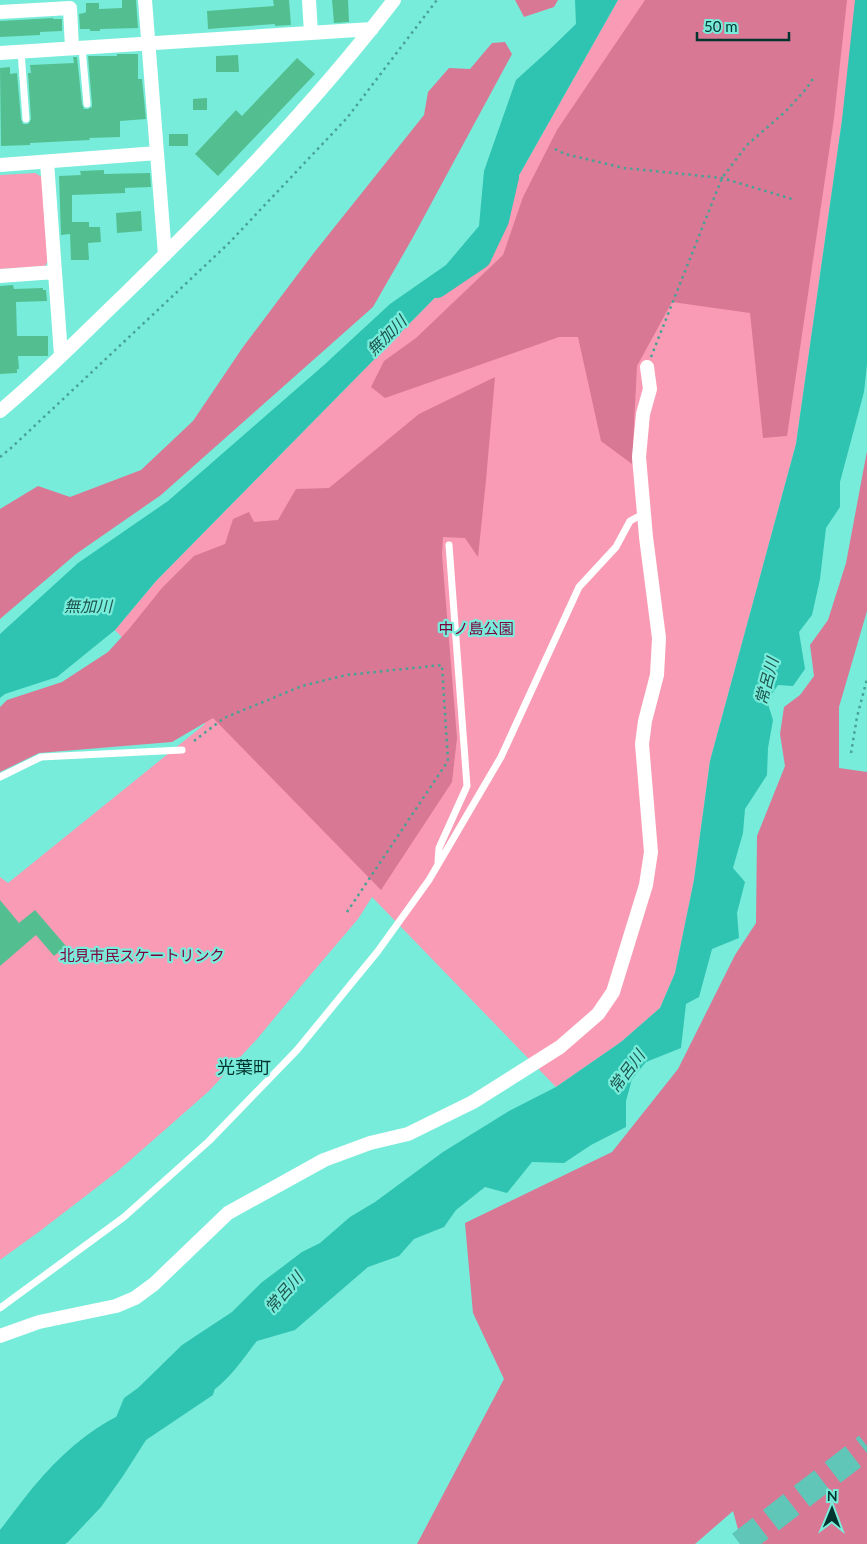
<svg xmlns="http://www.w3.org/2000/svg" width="867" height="1544" font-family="Lato,'Noto Sans JP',sans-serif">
<rect width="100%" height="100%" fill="#78ecda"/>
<path fill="#f99bb4" d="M 618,0 L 856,0 L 843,113 L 796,444 L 710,761 L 694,880 L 675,973 L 660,1008 L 621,1042 L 556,1087 L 372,897 L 358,919 L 301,986 L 257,1039 L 209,1091 L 118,1171 L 40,1231 L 0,1260 L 0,877 L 8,883 L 205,724 L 115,630 L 156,581 L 470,262 Z
M 35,173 L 42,177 L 48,261 L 45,266 L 0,269 L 0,175 Z"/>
<path fill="#d87894" d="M 515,0 L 558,0 L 554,7 L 524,17 Z
M 645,0 L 847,0 L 834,118 L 787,436 L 763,438 L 750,313 L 672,302 L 637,366 L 632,464 L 601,441 L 578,337 L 559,337 L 385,398 L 371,387 L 384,361 L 416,338 L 503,255 L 523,197 L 557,130 Z
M 505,42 L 512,54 L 412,239 L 373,307 L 161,495 L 76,554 L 0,619 L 0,509 L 38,486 L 70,497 L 141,470 L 193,421 L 243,347 L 313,254 L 424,115 L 428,92 L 449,68 L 470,69 L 492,43 Z
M 495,377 L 486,480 L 478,557 L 465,538 L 443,537 L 442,555 L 457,738 L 452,782 L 381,890 L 213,718 L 172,742 L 39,753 L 0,772 L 0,707 L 7,700 L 62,682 L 108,652 L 129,629 L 162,588 L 194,556 L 225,544 L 233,519 L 249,512 L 254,522 L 278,520 L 296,489 L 329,488 L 419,414 Z
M 867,451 L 867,611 L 839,707 L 839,768 L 867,772 L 867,1544 L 742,1544 L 733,1511 L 695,1544 L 417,1544 L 504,1379 L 473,1313 L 465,1223 L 612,1152 L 678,1069 L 735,955 L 756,923 L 757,836 L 785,766 L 780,734 L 784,707 L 800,695 L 814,676 L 810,645 L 828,620 L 846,563 Z"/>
<path fill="#2fc3b1" d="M 575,0 L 618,0 L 470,262 L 156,581 L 115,630 L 57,677 L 5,694 L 0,698 L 0,634 L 78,563 L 168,501 L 324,365 L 390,304 L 446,265 L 479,226 L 484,171 L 516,80 L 547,52 L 576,24 Z
M 855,0 L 867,0 L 867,364 L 864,392 L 840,482 L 840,507 L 826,528 L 820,579 L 812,615 L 799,632 L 805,669 L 793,686 L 778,685 L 767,701 L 773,720 L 768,748 L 767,775 L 745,809 L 743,833 L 733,868 L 745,882 L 737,913 L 739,938 L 712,949 L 699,997 L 686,1004 L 681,1048 L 646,1062 L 632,1079 L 626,1101 L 626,1127 L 591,1145 L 564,1163 L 532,1162 L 507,1193 L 485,1187 L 456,1210 L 444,1227 L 414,1239 L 399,1256 L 368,1267 L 295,1330 L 257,1341 L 224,1356 L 213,1395 L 146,1440 L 123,1476 L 101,1507 L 68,1542 L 65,1544 L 0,1544 L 0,1530 L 34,1510 L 46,1481 L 71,1468 L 113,1425 L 124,1398 L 138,1388 L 182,1345 L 232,1312 L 261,1283 L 302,1252 L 320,1243 L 350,1217 L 375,1202 L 443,1152 L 509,1111 L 556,1087 L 621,1042 L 660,1008 L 675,973 L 694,880 L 710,761 L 796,444 L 842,120 Z"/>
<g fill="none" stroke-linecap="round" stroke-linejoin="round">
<path stroke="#2fc3b1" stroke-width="22" d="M 437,287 L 480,258 L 498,220 L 508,177
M 197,1388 C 221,1375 236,1349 253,1328
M 3,1544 C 16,1528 28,1511 41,1495 C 64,1467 92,1441 124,1425"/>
</g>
<path fill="#53bf90" d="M 122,0 L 136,0 L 138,28 L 100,29 L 100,31 L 90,31 L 90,29 L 80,29 L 79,14 L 84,13 L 86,12 L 86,3 L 99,3 L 99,9 L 122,8 Z
M 273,0 L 289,0 L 291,25 L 275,26 L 275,24 L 208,29 L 207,11 L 274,6 Z
M 332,0 L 348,0 L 349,22 L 334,23 Z
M 53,18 L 53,19 L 62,19 L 62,31 L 40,32 L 40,35 L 0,37 L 0,21 Z
M 117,54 L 138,54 L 138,79 L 142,79 L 146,119 L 120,121 L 120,137 L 89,138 L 90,140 L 30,143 L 30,145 L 1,146 L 0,68 L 10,67 L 10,74 L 17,73 L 21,119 L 23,124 L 27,124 L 29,123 L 31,119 L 28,73 L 31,73 L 30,65 L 74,63 L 73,57 L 77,57 L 82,104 L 84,109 L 88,109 L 92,107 L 92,104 L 88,56 L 117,56 Z
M 238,55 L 239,72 L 216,72 L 216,56 Z
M 297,58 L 315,74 L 218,176 L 195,154 L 236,110 L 242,116 Z
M 207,98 L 207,110 L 193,110 L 193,99 Z
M 169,134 L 188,134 L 188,146 L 169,146 Z
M 104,170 L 104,174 L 150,173 L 151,187 L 125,188 L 125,193 L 72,195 L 72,222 L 89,222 L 89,227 L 100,227 L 101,242 L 88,243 L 89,260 L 71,260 L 70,234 L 61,235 L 59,176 L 81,175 L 80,171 Z
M 141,211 L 142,231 L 117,233 L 116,213 Z
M 13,285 L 14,289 L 43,288 L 43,290 L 46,290 L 47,301 L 16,302 L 17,336 L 48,336 L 48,356 L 18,356 L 19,369 L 17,369 L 17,373 L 0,374 L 0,286 Z
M 0,900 L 19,923 L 35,910 L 66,946 L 54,956 L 36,935 L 0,966 Z"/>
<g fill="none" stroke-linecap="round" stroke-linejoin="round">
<path stroke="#60c7b8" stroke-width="26" stroke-dasharray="26 13" stroke-linecap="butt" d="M 740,1544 L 867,1446"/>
<path stroke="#48a295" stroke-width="2.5" stroke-dasharray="2.5 4" stroke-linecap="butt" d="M 555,149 L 565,154 L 624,168 L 722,178 L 792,199
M 651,357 L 722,178 L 747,145 L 786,111 L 806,89 L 815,76
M 0,457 L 11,448 L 228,244 L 347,118 L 437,0
M 194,741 L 224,718 L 302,686 L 346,675 L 442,665 L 448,761 L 345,915
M 851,753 L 857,717 L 867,679"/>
<path stroke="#fff" stroke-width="7" d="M 82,48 L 87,104
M 21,52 L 26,119
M 0,777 L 41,757 L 182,750
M 438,862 L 439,848 L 467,786 L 449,545
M 0,1308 L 124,1217 L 209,1141 L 297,1050 L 378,951 L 429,880 L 501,757 L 579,587 L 616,547 L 630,521 L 643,514"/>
<path stroke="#fff" stroke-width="14" d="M 145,0 L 165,255
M 309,0 L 311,33
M 0,12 L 70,8 L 72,48
M 0,53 L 372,29
M 47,162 L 61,355
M 0,165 L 157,153
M 0,276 L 55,272
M 0,411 C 44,375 83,334 124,295 C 219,202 313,106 394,0
M 0,1336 L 39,1322 L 116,1306 L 135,1298 L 154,1284 L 228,1213 L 324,1160 L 370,1143 L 408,1134 L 473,1102 L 560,1047 L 598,1014 L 613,992 L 646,885 L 651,852 L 642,744 L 645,721 L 657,675 L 659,638 L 646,537 L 639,457 L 643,414 L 650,389 L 647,367"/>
</g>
<g text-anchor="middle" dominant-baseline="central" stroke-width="4.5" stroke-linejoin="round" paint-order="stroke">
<g font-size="15" fill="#7d023c" stroke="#78ecda">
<text x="476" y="628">中ノ島公園</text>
<text x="142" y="955">北見市民スケートリンク</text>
</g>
<g font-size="16" font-style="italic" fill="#1c554d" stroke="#78ecda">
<text transform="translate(386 335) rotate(-45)">無加川</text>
<text x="88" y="605">無加川</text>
<text transform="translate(766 681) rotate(-75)">常呂川</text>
<text transform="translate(626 1071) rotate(-53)">常呂川</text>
<text transform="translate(283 1292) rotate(-49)">常呂川</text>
</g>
<g font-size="18" fill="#00352f" stroke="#78ecda">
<text x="244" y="1067">光葉町</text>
</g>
</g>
<g transform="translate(832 1509) rotate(1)" stroke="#78ecda" stroke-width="4" paint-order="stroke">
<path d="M0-4L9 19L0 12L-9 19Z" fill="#00352f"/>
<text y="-8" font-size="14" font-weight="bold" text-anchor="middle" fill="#00352f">N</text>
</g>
<path d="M697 32v8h92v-8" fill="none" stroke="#00352f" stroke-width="2.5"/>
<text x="704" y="32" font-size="15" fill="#00352f" stroke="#78ecda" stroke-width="4" paint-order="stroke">50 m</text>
</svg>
